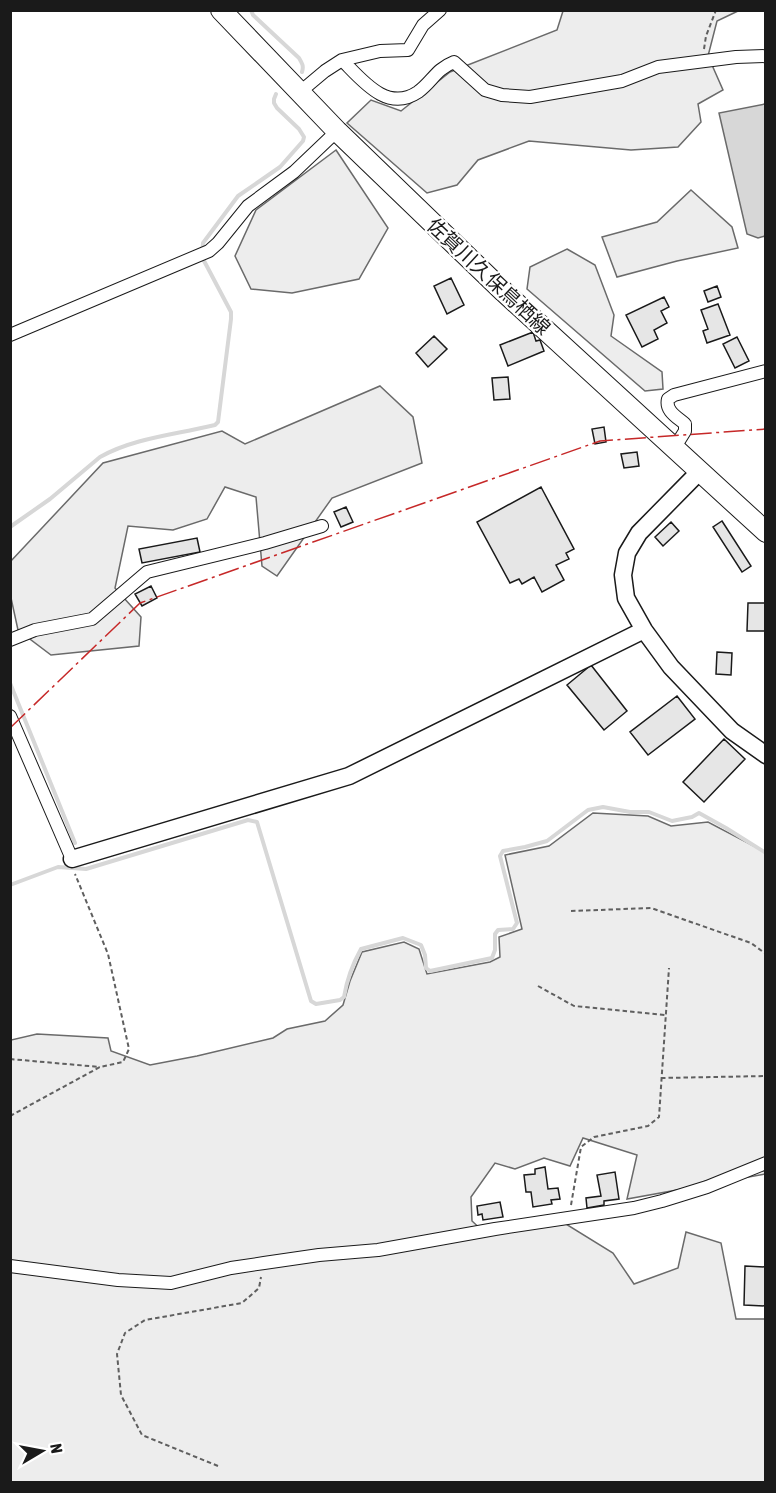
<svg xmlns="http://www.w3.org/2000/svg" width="776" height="1493" font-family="'Asap Condensed','Noto Sans JP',sans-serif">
<rect width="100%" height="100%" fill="#fff"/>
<path fill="#ededed" stroke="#6a6a6a" stroke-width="1.5" d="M 563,11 L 738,11 L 717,21 L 708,56 L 723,90 L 698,104 L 701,122 L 678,147 L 631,150 L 529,141 L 478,160 L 457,185 L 427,193 L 347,123 L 371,100 L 401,111 L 450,72 L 557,30 Z
M 336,150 L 388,228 L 359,279 L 292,293 L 251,289 L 235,256 L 256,210 Z
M 691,190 L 732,227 L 738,248 L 677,261 L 617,277 L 602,237 L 657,222 Z
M 567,249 L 595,265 L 614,315 L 611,336 L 662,372 L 663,389 L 645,391 L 527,289 L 530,267 Z
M 380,386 L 413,417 L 422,463 L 332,498 L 277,576 L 262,566 L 256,497 L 225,487 L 207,519 L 173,530 L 128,526 L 115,588 L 141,617 L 139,646 L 51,655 L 18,630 L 11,598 L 10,562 L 103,463 L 222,431 L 245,444 Z
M 593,813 L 648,816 L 671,826 L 708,822 L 765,852 L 765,1174 L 627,1199 L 637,1155 L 583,1138 L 570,1166 L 544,1158 L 515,1169 L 495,1163 L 471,1197 L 472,1221 L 486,1234 L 566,1224 L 613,1253 L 634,1284 L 678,1268 L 686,1232 L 721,1243 L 736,1319 L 765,1319 L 765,1482 L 11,1482 L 11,1040 L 37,1034 L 108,1038 L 111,1051 L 150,1065 L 197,1056 L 273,1038 L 287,1029 L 325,1021 L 343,1005 L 350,981 L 362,952 L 404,942 L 419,949 L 427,974 L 490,962 L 500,957 L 499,937 L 522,929 L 505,855 L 549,846 Z"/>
<path fill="#d7d7d7" stroke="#6a6a6a" stroke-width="1.5" d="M 765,104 L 765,236 L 758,238 L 747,234 L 719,113 Z"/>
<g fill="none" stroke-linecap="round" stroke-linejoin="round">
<path stroke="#d7d7d7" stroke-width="4" d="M 251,10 L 253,15 L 299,58 C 302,63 304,66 302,72
M 10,527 L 50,499 L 100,457 C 132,439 171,435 206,427 L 215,425 L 218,422 L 231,319 L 231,312 L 202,257 L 203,243 L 238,196 L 280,167 L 303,141 L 304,137 L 299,129 L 277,108 L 274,103 L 274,99 L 276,94
M 10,683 L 75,843
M 10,885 L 58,867 L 86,869 L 248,820 L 257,822 L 311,1001 L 316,1004 L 340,1000 L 344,997 C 347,979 352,965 361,949 L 403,938 L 421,945 L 425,955 L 426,968 L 430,971 L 492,958 L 495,950 L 495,934 L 498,930 L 513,929 L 517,923 L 500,856 L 503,851 L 525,847 L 547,841 L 588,810 L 603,807 L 630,812 L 649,812 L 672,821 L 692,817 L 699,813 L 726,828 L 766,853"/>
</g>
<path fill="#e6e6e6" stroke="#1a1a1a" stroke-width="1.5" d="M 451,278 L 464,305 L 447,314 L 434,286 Z
M 717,286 L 721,297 L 708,302 L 704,291 Z
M 664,297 L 669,307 L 661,311 L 667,323 L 654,330 L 658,339 L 642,347 L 626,315 Z
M 718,304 L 730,335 L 707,343 L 703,331 L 708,329 L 701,310 Z
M 533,332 L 536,341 L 540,340 L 544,351 L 508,366 L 500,345 Z
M 434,336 L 447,349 L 428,367 L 416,353 Z
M 737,337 L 749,361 L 735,368 L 723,344 Z
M 508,377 L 510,399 L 494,400 L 492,378 Z
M 604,427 L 606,442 L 595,444 L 592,429 Z
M 637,452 L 639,466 L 624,468 L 621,454 Z
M 541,487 L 574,549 L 566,553 L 569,559 L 556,565 L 564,580 L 542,592 L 534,577 L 522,584 L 519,579 L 510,583 L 477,522 Z
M 346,507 L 353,522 L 341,527 L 334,512 Z
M 722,521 L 751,566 L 742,572 L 713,527 Z
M 671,522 L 679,531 L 663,546 L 655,537 Z
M 197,538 L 200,552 L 142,563 L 139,549 Z
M 151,586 L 157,598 L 142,606 L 135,594 Z
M 748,603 L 766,603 L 766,631 L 747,631 Z
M 717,652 L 732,653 L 731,675 L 716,674 Z
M 591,665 L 627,711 L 604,730 L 567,685 Z
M 677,696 L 695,719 L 648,755 L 630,732 Z
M 724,739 L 745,759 L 704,802 L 683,782 Z
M 545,1167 L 548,1189 L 558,1188 L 560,1199 L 551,1200 L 552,1204 L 533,1207 L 531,1192 L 526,1192 L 524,1175 L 535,1174 L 535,1169 Z
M 615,1172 L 619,1199 L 604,1201 L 604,1205 L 587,1208 L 586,1198 L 601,1196 L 597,1175 Z
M 500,1202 L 503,1217 L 483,1220 L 482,1214 L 478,1215 L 477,1206 Z
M 745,1266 L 766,1267 L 766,1306 L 744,1305 Z"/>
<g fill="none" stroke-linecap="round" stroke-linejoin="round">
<defs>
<path id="street" d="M 342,60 C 362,80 387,113 418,92 C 432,82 436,69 454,62 L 485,90 L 502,95 L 530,97 L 622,81 L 658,67 L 736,57 L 766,56
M 300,92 L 325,71 L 342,60 L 380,51 L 408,50 L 423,25 L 440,10
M 10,335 L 209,251 L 218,243 L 248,206 L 294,172 L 337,131
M 675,447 L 685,431 L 685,424 C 677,417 665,411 668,399 L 674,395 L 766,371
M 10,640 L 35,630 L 92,619 L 147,572 L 265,543 L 322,526
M 10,716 L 72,859
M 10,1266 L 118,1280 L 171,1283 L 231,1268 L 264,1263 L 319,1255 L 378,1250 L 495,1229 L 634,1208 L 662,1201 L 707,1187 L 766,1163"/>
<path id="secondary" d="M 700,471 L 639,533 L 627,553 L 623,575 L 626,598 L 644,630 L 671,667 L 732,731 L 766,755
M 72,859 L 349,776 L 644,630"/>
<path id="primary" d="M 221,10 L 337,131 L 504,292 L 766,532"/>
</defs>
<use href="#street" stroke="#1a1a1a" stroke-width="14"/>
<use href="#secondary" stroke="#1a1a1a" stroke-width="19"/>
<use href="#primary" stroke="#1a1a1a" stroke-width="22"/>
<path stroke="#5f5f5f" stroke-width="2" stroke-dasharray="4.5 3" stroke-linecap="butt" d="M 704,49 L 706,36 L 716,10
M 571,911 L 651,908 L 751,943 L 766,954
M 538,986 L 574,1006 L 665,1015
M 10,1059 L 100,1067
M 661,1078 L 766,1076
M 10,1116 L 100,1067 L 123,1062 L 129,1049 L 108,954 L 75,874
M 571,1205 L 581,1147 L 594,1137 L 648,1126 L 659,1117 L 669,968
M 218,1466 L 142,1435 L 121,1395 L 117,1354 L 125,1333 L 145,1320 L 242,1303 L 259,1288 L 261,1277"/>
<use href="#street" stroke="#fff" stroke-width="12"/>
<use href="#secondary" stroke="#fff" stroke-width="16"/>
<use href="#primary" stroke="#fff" stroke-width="20"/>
<path stroke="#c62828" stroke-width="1.5" stroke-dasharray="21 4.5 3 4.5" stroke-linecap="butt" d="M 10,728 L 140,603 L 600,441 L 766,429"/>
</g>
<g text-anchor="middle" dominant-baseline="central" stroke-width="4.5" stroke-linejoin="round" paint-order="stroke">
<g font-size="20" fill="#1a1a1a" stroke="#fff">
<text transform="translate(489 276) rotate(43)">佐賀川久保鳥栖線</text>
</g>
</g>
<rect width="776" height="1493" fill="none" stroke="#1a1a1a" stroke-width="24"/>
<g transform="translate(42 1451) rotate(80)" stroke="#ffffff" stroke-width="4.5" paint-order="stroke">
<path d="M0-4.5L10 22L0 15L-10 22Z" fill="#1a1a1a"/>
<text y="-9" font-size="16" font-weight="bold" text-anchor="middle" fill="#1a1a1a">N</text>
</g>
</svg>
